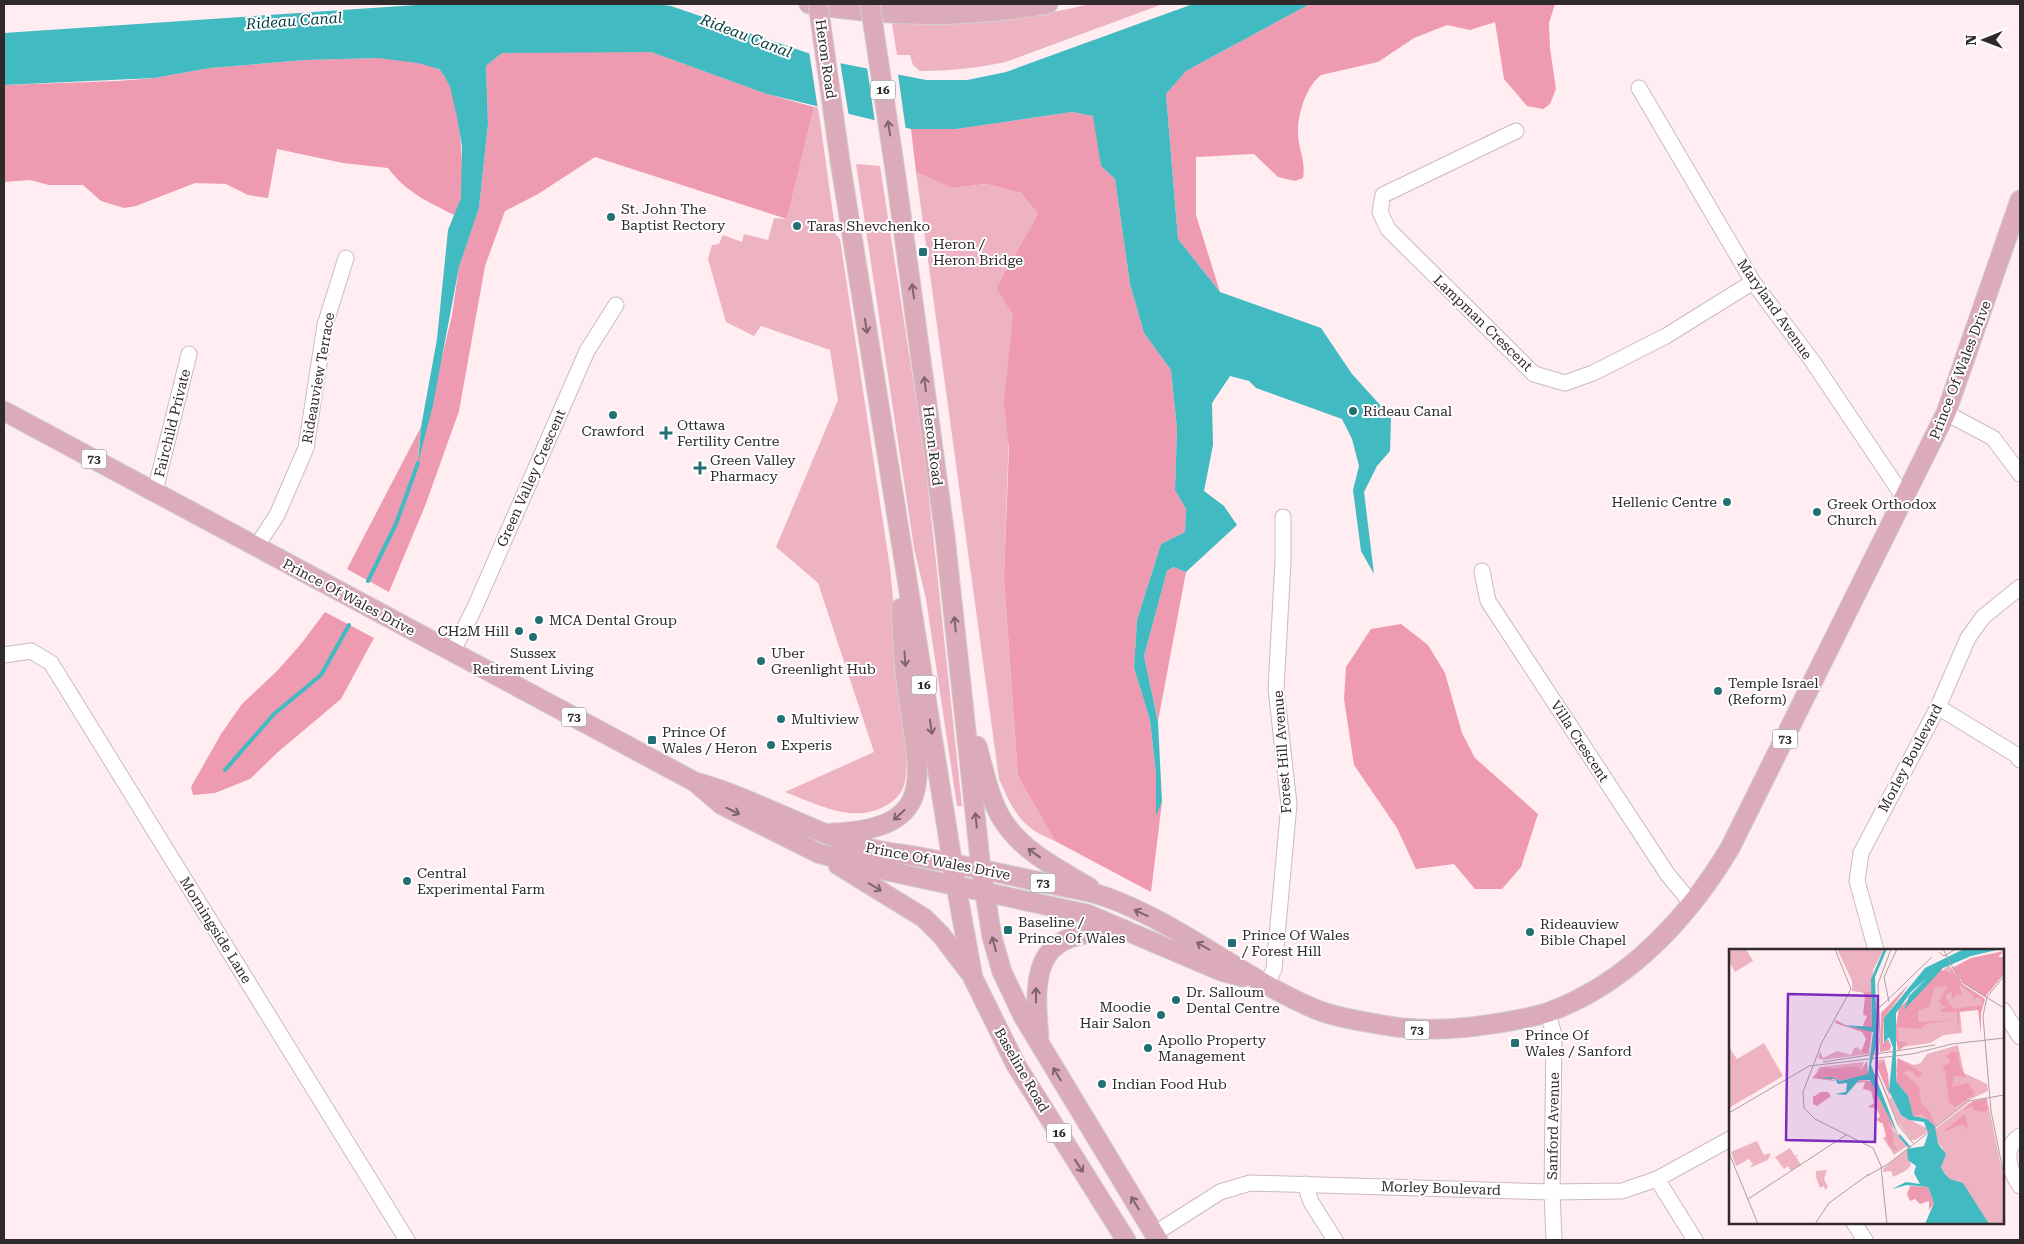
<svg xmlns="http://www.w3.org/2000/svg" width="2024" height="1244" font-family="'Roboto Serif',serif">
<rect width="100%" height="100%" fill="#ffedf1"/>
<path fill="#eeb3c2" d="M 1089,4 L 1163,4 L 1006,62 C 977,68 950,71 920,71 L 913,65 L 910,55 L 897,55 L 892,24 C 959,23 1024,21 1089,4 Z
M 814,107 L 818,107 L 836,235 L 840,239 L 890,568 L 907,742 C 906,758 909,778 901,792 C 898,797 892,802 887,805 C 854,825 817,804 785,792 L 874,752 L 818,583 L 776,547 L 838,400 L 830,350 L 761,326 L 754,336 L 726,322 L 708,259 L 712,245 L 719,244 L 723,235 L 742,242 L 744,234 L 768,240 L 774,218 L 787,219 Z
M 856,164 L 880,166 L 924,450 L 962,806 L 957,806 L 926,599 L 914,548 Z
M 916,172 L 952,188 L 986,184 L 1021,193 L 1038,214 L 996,288 L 1013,314 L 1004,578 L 1018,776 L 1055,841 C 1020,827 1014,812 999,779 Z"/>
<path fill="#ee9ab0" d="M 1310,4 L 1555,4 L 1549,23 L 1550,48 L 1556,89 L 1550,104 L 1543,109 L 1527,106 L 1504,79 L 1495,22 L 1470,30 L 1447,25 L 1414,38 L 1378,62 L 1321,75 C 1306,86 1297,116 1298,135 C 1299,150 1306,163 1303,178 L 1295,181 L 1278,177 L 1254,154 L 1196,157 L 1196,215 L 1220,292 L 1178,239 L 1166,94 L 1186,71 Z
M 508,52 L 651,52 L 767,94 L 814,107 L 787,219 L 595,157 L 538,194 L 505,211 L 485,266 L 459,411 L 425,506 L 389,592 L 347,569 L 421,427 L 418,459 L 452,315 L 459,267 L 479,208 L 488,124 L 486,66 L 502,53 Z
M 378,58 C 397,59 421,60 438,69 C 460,81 465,174 461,197 C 460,203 457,210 454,215 C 427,201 407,193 388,168 L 343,163 L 277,149 L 268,198 L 248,195 L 226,184 L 195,183 L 136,206 L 124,208 L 101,201 L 83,185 L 49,185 L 30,180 L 4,182 L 4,85 L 118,81 L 154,78 L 210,68 L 306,60 Z
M 1072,112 L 1094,116 L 1101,166 L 1115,179 L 1130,284 L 1144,333 L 1171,370 L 1177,429 L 1175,490 L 1186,509 L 1185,532 L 1161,544 L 1137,620 L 1134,668 L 1150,720 L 1156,773 L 1156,815 L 1162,802 L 1151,892 L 1055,841 L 1018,776 L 1004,578 L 1009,448 L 1004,403 L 1013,315 L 996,288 L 1038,214 L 1021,193 L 986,184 L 952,188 L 916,172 L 911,129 L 956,129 Z
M 1173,567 L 1186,572 L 1158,721 L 1144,656 L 1167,571 Z
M 325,612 L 374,638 L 341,699 L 278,752 L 250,779 L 215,793 L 193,795 L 191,787 L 221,734 L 242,704 L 278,670 L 301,644 Z
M 1401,624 L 1428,645 L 1445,673 L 1462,733 L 1475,758 L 1538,814 L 1521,867 L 1502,889 L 1475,889 L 1454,864 L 1416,869 L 1397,828 L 1354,765 L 1344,699 L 1346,667 L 1371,629 Z"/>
<path fill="#42bac2" d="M 431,4 L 656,4 L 671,6 L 834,62 L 926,80 L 967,80 L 1006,72 L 1193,4 L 1310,4 L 1186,71 L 1166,94 L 1178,239 L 1220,292 L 1321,328 L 1352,374 L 1391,417 L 1390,451 L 1377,466 L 1364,492 L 1374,574 L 1361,551 L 1353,490 L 1359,466 L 1352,439 L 1342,419 L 1256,388 L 1249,381 L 1230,376 L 1212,403 L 1213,445 L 1204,491 L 1224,506 L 1237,525 L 1186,572 L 1173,567 L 1167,571 L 1144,656 L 1158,722 L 1162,802 L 1156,816 L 1156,773 L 1150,720 L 1134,668 L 1137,620 L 1161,544 L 1185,532 L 1186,509 L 1175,490 L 1177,429 L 1171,370 L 1144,333 L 1130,284 L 1115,179 L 1101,166 L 1093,116 L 1072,112 L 956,129 L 911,129 L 767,94 L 651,52 L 502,53 L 486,66 L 488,124 L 479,208 L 459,267 L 433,405 L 418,463 L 421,427 L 437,339 L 448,230 L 461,198 L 462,147 L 457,117 L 450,87 L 444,75 L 439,69 L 418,63 L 378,58 L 306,60 L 210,68 L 154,78 L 4,85 L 4,33 Z"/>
<path fill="#ffedf1" d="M 809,51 L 840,61 L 849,117 L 818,110 Z
M 867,67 L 898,74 L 906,131 L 875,123 Z"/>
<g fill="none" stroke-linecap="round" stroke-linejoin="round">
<path stroke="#42bac2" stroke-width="4" d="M 368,581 L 396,524 L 418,463
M 225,770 L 274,714 L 321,675 L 349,625"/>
<defs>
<path id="minor" d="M 1639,88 L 1753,282 L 1813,362 L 1905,499
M 1516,131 L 1383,195 L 1380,212 L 1388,229 L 1534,374 L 1565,383 L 1593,373 L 1666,336 L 1753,282
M 1946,413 L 1993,438 L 2020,474
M 155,491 L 189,354
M 256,547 L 277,515 L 306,448 L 325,325 L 346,258
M 1482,571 L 1488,601 L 1668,875 L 1692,904
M 452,653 L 475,607 L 587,351 L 616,305
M 4,655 L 31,651 L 51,663 L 407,1240
M 1938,707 L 2015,754 L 2020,760
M 1876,950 L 1857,881 L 1861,853 L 1938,707 L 1968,638 L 1983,617 L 2020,587
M 1266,986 L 1274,969 L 1289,804 L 1276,689 L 1283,561 L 1283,517
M 2003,1010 L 2020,1037
M 1548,1013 L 1554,1035 L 1552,1192 L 1554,1240
M 2020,1136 C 2001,1149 2010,1171 2020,1186
M 1657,1179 L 1695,1240
M 1305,1184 L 1311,1202 L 1335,1240
M 1854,1223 L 1865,1240
M 1154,1234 L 1220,1192 L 1250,1183 L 1552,1192 L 1622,1191 L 1657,1179 L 1730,1139"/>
<path id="major" d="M 809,4 C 889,18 969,18 1048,4
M 840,161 L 956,885 L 973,978 L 1016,1065 L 1126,1240
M 896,177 L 945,536 L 981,869 L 992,937 L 1002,972 L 1023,1016 L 1158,1240
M 4,411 L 695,782 L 722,805 L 818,853 L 869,867 L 1087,914 L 1221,971 L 1243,977
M 977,746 C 984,770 989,798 1002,819 C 1022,852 1059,869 1090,888
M 695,782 C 754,798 807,831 868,848 C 886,853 906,854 925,858 C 968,866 1012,876 1055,885 C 1072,889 1090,891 1106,897 C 1181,924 1242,978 1315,1009 C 1337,1018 1361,1021 1383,1025 C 1420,1032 1455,1030 1492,1024 C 1511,1021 1531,1018 1549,1012 C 1628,983 1688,918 1730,848 L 1946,413 L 2020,200
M 832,833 C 940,829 919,775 908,695 C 903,666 903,637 901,608
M 838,865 L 924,918 L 941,935 L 970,973
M 1039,1037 C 1032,966 1038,928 1121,933"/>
</defs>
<use href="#minor" stroke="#ccbbbe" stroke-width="17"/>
<use href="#major" stroke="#d2d0d1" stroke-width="21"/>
<use href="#minor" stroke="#fff" stroke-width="15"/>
<use href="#major" stroke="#dcabb9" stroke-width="19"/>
<defs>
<path id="major-bridge" d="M 818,4 L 840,161
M 870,4 L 896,177"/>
</defs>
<use href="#major-bridge" stroke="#d2d0d1" stroke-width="21" stroke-linecap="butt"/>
<use href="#major-bridge" stroke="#dcabb9" stroke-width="19"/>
</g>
<defs><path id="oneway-shaft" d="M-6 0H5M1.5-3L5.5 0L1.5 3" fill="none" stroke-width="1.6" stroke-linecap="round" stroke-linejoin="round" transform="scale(1.25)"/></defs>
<g stroke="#7e646b">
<use href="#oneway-shaft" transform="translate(889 128) rotate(-99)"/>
<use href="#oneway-shaft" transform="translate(913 291) rotate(-98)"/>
<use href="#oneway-shaft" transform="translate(866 326) rotate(81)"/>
<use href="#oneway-shaft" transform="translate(925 384) rotate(-97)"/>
<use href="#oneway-shaft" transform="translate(955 624) rotate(-96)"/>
<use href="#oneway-shaft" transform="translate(905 659) rotate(86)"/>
<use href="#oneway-shaft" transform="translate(931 727) rotate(81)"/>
<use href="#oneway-shaft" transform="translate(733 811) rotate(26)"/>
<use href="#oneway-shaft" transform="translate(899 815) rotate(138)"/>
<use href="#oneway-shaft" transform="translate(976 820) rotate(-96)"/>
<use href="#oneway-shaft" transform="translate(1034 853) rotate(-144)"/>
<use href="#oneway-shaft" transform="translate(875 887) rotate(31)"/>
<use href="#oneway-shaft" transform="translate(1141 913) rotate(-155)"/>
<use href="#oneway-shaft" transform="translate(994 944) rotate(-106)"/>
<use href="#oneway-shaft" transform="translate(1203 946) rotate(-150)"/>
<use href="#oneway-shaft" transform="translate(1036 995) rotate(-90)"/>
<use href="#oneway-shaft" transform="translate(1057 1074) rotate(-121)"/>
<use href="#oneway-shaft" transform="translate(1079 1166) rotate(58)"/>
<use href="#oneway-shaft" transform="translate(1135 1203) rotate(-121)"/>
</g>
<g fill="#246f74" stroke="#fff" stroke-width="2">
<circle cx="611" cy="217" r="5"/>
<circle cx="797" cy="226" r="5"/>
<rect x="918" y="247" width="10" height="10" rx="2.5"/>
<circle cx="1353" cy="411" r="5"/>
<circle cx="613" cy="415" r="5"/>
<path d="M663.5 425.5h5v5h5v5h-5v5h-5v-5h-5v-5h5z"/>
<path d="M697.5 460.5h5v5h5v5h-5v5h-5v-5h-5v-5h5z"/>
<circle cx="1727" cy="502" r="5"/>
<circle cx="1817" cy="512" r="5"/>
<circle cx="539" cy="620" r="5"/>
<circle cx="519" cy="631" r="5"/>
<circle cx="533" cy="637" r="5"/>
<circle cx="761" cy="661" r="5"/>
<circle cx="1718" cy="691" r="5"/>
<circle cx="781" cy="719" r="5"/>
<rect x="647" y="735" width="10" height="10" rx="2.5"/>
<circle cx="771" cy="745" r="5"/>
<circle cx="407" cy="881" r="5"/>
<rect x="1003" y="925" width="10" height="10" rx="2.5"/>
<circle cx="1530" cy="932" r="5"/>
<rect x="1227" y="938" width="10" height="10" rx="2.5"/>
<circle cx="1176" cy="1000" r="5"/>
<circle cx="1161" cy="1015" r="5"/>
<rect x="1510" y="1038" width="10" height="10" rx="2.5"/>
<circle cx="1148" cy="1048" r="5"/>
<circle cx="1102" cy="1084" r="5"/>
</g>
<g text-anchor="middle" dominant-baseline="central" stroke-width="4" stroke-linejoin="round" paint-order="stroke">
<g fill="#fff" stroke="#6f6a6b" stroke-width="1">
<rect x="870.5" y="80.5" width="25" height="19" rx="4"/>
<rect x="81.5" y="449.5" width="25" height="19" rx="4"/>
<rect x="911.5" y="675.5" width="25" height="19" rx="4"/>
<rect x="561.5" y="707.5" width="25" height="19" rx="4"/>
<rect x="1772.5" y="729.5" width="25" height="19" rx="4"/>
<rect x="1030.5" y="873.5" width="25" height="19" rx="4"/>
<rect x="1404.5" y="1020.5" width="25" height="19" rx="4"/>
<rect x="1046.5" y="1123.5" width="25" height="19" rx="4"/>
</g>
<g font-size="12" font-weight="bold" fill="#312a2c">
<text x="883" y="90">16</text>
<text x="94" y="459">73</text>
<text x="924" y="685">16</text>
<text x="574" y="717">73</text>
<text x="1785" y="739">73</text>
<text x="1043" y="883">73</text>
<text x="1417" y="1030">73</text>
<text x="1059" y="1133">16</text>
</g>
<g font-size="14" fill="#312a2c" stroke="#fff">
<text transform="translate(826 59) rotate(82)">Heron Road</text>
<text transform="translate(1775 309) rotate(55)">Maryland Avenue</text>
<text transform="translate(1483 323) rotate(44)">Lampman Crescent</text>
<text transform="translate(1960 370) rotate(-69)">Prince Of Wales Drive</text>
<text transform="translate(318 378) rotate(-80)">Rideauview Terrace</text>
<text transform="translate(172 423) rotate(-76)">Fairchild Private</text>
<text transform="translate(933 446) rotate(83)">Heron Road</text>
<text transform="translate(531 478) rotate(-66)">Green Valley Crescent</text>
<text transform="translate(349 597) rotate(28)">Prince Of Wales Drive</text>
<text transform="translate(1580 741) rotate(57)">Villa Crescent</text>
<text transform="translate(1282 752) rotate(-94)">Forest Hill Avenue</text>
<text transform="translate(1910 758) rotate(-62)">Morley Boulevard</text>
<text transform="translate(938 861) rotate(11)">Prince Of Wales Drive</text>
<text transform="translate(216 930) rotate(58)">Morningside Lane</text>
<text transform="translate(1022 1070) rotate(60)">Baseline Road</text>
<text transform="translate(1553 1126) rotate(-89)">Sanford Avenue</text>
<text transform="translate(1441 1188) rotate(2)">Morley Boulevard</text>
</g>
<g font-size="14" fill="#312a2c" stroke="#fff" text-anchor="start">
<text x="621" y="209">St. John The<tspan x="621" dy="16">Baptist Rectory</tspan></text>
<text x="807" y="226">Taras Shevchenko</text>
<text x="933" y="244">Heron /<tspan x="933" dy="16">Heron Bridge</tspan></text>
<text x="1363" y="411">Rideau Canal</text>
<text x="677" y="425">Ottawa<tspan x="677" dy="16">Fertility Centre</tspan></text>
<text x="613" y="431" text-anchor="middle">Crawford</text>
<text x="710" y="460">Green Valley<tspan x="710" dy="16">Pharmacy</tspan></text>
<text x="1717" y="502" text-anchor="end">Hellenic Centre</text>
<text x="1827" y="504">Greek Orthodox<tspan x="1827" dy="16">Church</tspan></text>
<text x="549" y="620">MCA Dental Group</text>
<text x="509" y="631" text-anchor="end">CH2M Hill</text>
<text x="533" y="653" text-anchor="middle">Sussex<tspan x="533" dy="16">Retirement Living</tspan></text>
<text x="771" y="653">Uber<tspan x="771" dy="16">Greenlight Hub</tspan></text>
<text x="1728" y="683">Temple Israel<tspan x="1728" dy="16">(Reform)</tspan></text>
<text x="791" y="719">Multiview</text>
<text x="662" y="732">Prince Of<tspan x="662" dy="16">Wales / Heron</tspan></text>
<text x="781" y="745">Experis</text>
<text x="417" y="873">Central<tspan x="417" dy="16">Experimental Farm</tspan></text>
<text x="1018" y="922">Baseline /<tspan x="1018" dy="16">Prince Of Wales</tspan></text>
<text x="1540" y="924">Rideauview<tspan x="1540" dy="16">Bible Chapel</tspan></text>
<text x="1242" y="935">Prince Of Wales<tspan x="1242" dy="16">/ Forest Hill</tspan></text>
<text x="1186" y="992">Dr. Salloum<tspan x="1186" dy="16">Dental Centre</tspan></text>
<text x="1151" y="1007" text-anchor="end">Moodie<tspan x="1151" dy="16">Hair Salon</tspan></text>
<text x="1525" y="1035">Prince Of<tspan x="1525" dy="16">Wales / Sanford</tspan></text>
<text x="1158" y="1040">Apollo Property<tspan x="1158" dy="16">Management</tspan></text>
<text x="1112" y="1084">Indian Food Hub</text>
</g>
<g font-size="15" font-style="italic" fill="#023b3f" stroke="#fff">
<text transform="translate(294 21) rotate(-4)">Rideau Canal</text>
<text transform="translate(746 36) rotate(21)">Rideau Canal</text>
</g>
</g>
<g transform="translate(1729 949)">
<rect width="275" height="275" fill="#ffedf1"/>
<path d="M 0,0 L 17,0 L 24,12 L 6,23 L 0,13 ZM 108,0 L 155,0 L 144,21 L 143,45 L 123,42 L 123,32 ZM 220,16 L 233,35 L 255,49 L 249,61 L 231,63 L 233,84 L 215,86 L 201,94 L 174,98 L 170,101 L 166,84 L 170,59 ZM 35,94 L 54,127 L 0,159 L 0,98 L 8,110 ZM 229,96 L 235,124 L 258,135 L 259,142 L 242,150 L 206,178 L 198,170 L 184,167 L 167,122 L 168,109 L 185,116 L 192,114 L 198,105 ZM 129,98 L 132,103 L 140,105 L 94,111 L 89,109 L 91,102 L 94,109 L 108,102 L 122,106 L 125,99 ZM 155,110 L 148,118 L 148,122 L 160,149 L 163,148 L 172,166 L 197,179 L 197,184 L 186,191 L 182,191 L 169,174 L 151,132 L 148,123 L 147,111 ZM 135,113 L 132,121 L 106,118 L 87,122 L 91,118 ZM 258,149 L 275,232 L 275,275 L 260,275 L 215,224 L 212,218 L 214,199 L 209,195 L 206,180 L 240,154 ZM 158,172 L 178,197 L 165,206 L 154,189 L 157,187 L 154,174 ZM 28,192 L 35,206 L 42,204 L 39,211 L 20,219 L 24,215 L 20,210 L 7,217 L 2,203 ZM 61,199 L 66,207 L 71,205 L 67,208 L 72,216 L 62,222 L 59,217 L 55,220 L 46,208 ZM 178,200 L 182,216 L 178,221 L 164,228 L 162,222 L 154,223 L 154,220 ZM 98,221 L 95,230 L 99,238 L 96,241 L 95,237 L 91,239 L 87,228 L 87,222 Z" fill="#eeb3c2"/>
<path d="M 275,2 L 269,8 L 275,8 L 275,25 L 256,48 L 234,34 L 223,19 L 242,9 ZM 222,19 L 233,35 L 256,50 L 252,64 L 252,85 L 249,61 L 230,62 L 230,83 L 228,63 L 213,63 L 211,60 L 217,59 L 210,53 L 218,37 L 206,38 L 200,58 L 189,61 L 189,73 L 225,71 L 197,75 L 192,80 L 168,78 L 170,92 L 179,94 L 169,102 L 166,84 L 170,59 L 212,21 L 222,24 ZM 230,35 L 245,47 L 244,51 L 249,48 L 253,51 L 252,56 L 225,60 L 216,48 L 222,42 L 223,50 L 228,45 L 233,47 ZM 181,34 L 155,69 L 154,95 L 159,90 L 162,97 L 161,101 L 151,103 L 152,64 ZM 126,42 L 142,43 L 143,79 L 133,79 L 138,67 L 134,66 L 136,47 L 134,43 ZM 107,71 L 118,77 L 143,82 L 140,105 L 132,103 L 137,90 L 133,83 L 106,74 ZM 223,102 L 229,104 L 231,117 L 237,128 L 225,127 L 223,138 L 239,134 L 246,145 L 226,158 L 220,153 L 216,121 L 213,117 L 219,115 L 222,110 L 217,108 ZM 169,109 L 194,125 L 189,129 L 181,121 L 174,123 L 190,138 L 192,154 L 201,163 L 206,176 L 193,165 L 184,167 L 179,147 L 167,132 ZM 155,110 L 159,125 L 161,148 L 148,118 ZM 138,112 L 139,125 L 134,127 L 111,132 L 102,128 L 99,128 L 106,132 L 83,129 L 92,119 L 127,118 L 132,121 ZM 130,131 L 142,132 L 155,156 L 165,180 L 158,174 L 165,187 L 164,196 L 169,200 L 167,202 L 159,195 L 154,175 L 147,171 L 151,167 L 147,159 L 139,158 L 145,154 L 142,142 L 134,140 L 136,133 L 126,134 ZM 168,137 L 177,146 L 181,163 L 173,150 L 181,165 L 171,159 ZM 92,143 L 99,143 L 102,147 L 88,157 L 84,155 L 84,148 ZM 257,150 L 259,159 L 256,163 L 244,161 L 243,157 L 234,162 L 244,152 ZM 236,165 L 239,181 L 234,175 L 213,183 ZM 181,237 L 199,238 L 205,254 L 200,261 L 200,252 L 191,255 L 186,250 L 181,252 L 178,245 Z" fill="#ee9ab0" fill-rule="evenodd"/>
<path d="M 155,0 L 158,0 L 146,28 L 148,94 L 142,116 L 170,188 L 141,131 L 130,131 L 117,146 L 106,145 L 117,143 L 118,134 L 109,135 L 106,130 L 89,129 L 103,128 L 111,132 L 139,125 L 144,83 L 115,76 L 143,78 L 142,30 ZM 235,0 L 272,0 L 242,7 L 214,19 L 175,61 L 180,47 L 198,29 L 182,43 L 167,64 L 167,132 L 179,147 L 184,167 L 198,170 L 206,177 L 209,195 L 217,205 L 212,218 L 215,224 L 221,230 L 234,234 L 260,275 L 196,275 L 205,254 L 199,238 L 178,236 L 163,240 L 177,233 L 191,235 L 185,224 L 187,217 L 179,211 L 178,200 L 195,197 L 199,185 L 195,173 L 180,171 L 172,166 L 160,142 L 164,99 L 160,88 L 155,94 L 155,69 L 196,19 Z" fill="#42bac2"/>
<path fill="none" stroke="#42bac2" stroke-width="2.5" d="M 170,186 L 181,199"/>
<path fill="none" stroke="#ad9fa2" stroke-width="1" d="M 162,0 L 149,35 L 151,87 L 147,120 L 169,176 L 184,194M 214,0 L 231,32 L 275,59M 210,3 L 215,7 L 227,0M 275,27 L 258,48 L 254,67 L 262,162 L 275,227M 160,53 L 155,28 L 168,0M 150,59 L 203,8M 92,96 L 74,143 L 75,159 L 86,170 L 144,199 L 152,217 L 154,237M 91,97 L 122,40 L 106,0M 94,113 L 206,96M 0,164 L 80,117 L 183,105 L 223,95 L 275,89M 0,204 L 29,275M 138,227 L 159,215 L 240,152 L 275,146M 154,237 L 158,275M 19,250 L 117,186M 86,275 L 100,254 L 140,225"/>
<path fill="#7b2cbf" fill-opacity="0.15" stroke="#7b2cbf" stroke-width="2.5" d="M 59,45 L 149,47 L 146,193 L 57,191 Z"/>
<rect width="275" height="275" fill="none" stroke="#312a2c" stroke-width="2.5"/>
</g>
<rect width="2024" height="1244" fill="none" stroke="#312a2c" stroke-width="10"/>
<g transform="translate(1984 40) rotate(269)" stroke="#ffffff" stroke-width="4" paint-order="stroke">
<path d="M0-4L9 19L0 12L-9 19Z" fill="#312a2c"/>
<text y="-8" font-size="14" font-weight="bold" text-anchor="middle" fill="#312a2c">N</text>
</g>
</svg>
